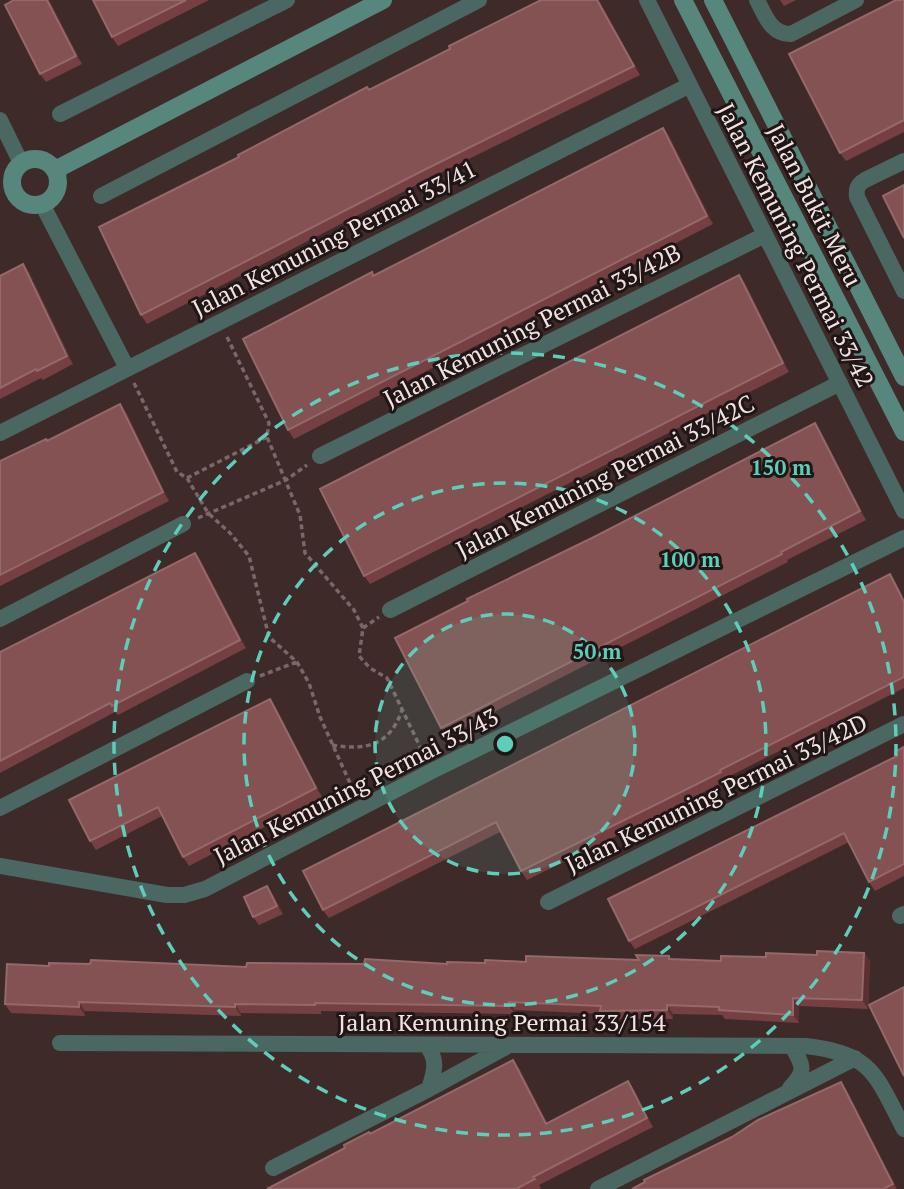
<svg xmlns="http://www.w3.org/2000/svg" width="904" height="1189" font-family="'PT Serif',serif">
<rect width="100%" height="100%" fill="#3f2a2a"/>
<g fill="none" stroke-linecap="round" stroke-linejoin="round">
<path stroke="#7a6767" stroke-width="3.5" stroke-dasharray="5 3.5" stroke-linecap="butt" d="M 227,337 L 269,423 L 267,437 L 300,515 L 305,553 L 354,610 L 363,628 L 359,656 L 370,668 L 387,678 L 425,757
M 134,383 L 177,472 L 187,478 L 267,437
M 187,478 L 208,513 L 230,533 L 249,556 L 269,637 L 297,662 L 309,683 L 320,717 L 355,794
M 198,518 L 286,480 L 307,465
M 363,628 L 379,617
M 260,676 L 297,662
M 332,745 C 367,751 390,745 402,710"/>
<path stroke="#4a6861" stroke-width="16" d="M 647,0 L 904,511
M 757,0 C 765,15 771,35 791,34 L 856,0
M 60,114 L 287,0
M 0,120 L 21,163
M 904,161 L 865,180 C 857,185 856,189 857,197 L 904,291
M 101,196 L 479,0
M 42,204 L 127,368
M 0,433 L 690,85
M 320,456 L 765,235
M 390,610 L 840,383
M 0,619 L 183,524
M 0,808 L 247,681
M 0,866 L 167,895 L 184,895 L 205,889 L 432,771 L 904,538
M 548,902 L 904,724
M 900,916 L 904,914
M 60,1043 L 806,1046 C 873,1054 875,1074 904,1129
M 426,1045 C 439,1059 434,1073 429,1089
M 790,1088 C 807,1070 803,1066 792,1046
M 273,1168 L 429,1089 L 506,1047
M 598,1189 L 855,1058"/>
<path stroke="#56867c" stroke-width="18" d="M 683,0 L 904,432
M 713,0 L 904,377
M12 182a23 23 0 1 1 46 0a23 23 0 1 1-46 0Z
M 55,170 L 383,0"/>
</g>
<path fill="#764042" d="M 49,0 L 82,64 L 46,82 L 40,74 Z
M 93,0 L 209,0 L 118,46 L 112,37 Z
M 541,0 L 599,0 L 640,75 L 430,178 L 147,324 L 141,315 L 239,157 L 450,49 Z
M 780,0 L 796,0 L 784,6 Z
M 904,0 L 904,132 L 846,161 L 840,153 Z
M 663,128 L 669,136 L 713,224 L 294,439 L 288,430 L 374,276 Z
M 29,272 L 73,364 L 43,380 L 41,378 L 0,399 L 0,276 Z
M 739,275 L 745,283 L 789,372 L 370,584 L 364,576 Z
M 126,412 L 169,501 L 0,586 L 0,461 L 47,441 Z
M 821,432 L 866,520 L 787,560 L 788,562 L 447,736 L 441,728 Z
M 195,553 L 201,561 L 246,648 L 118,715 L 115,712 L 0,773 L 0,652 Z
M 896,583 L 904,599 L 904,688 L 726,778 L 727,780 L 669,810 L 527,880 L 521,871 L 500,832 L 329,918 L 323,910 Z
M 270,699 L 276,708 L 322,797 L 189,866 L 183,857 L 162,816 L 96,850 L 90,841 Z
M 904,747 L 904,876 L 875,891 L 869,882 L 849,842 L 635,949 L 629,941 L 897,756 Z
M 267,886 L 273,895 L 283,914 L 259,925 L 253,917 Z
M 864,953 L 870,961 L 868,1009 L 799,1006 L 799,1023 L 725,1019 L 722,1015 L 673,1014 L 673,1019 L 606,1019 L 603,1014 L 515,1010 L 515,1014 L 321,1011 L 321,1014 L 241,1013 L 241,1016 L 85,1011 L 85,1016 L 11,1013 L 5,1004 L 49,966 L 90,964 L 246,967 L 447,964 L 639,960 L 669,956 L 672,959 L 721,961 Z
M 519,1068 L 547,1123 L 628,1081 L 634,1090 L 653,1127 L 539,1185 L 541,1188 L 539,1189 L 267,1189 L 371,1134 Z
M 841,1082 L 847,1091 L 897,1189 L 632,1189 Z"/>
<path fill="#5b3031" d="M 47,0 L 49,0 L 82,64 L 76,56 Z
M 597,0 L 599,0 L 640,75 L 634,66 Z
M 663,128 L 669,136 L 713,224 L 707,216 Z
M 23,264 L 29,272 L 73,364 L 67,356 Z
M 739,275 L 745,283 L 789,372 L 783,363 Z
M 120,404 L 126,412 L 169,501 L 163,492 Z
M 815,423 L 821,432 L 866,520 L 860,511 Z
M 195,553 L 201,561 L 246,648 L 240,640 Z
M 890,574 L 896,583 L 904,599 L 904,602 Z
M 270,699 L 276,708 L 322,797 L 316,788 Z
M 267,886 L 273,895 L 283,914 L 277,906 Z
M 864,953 L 870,961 L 868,1009 L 862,1000 Z
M 793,998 L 799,1006 L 799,1023 L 793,1015 Z
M 79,1002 L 85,1011 L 85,1016 L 79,1007 Z
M 509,1002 L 515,1010 L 515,1014 L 509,1006 Z
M 235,1004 L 241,1013 L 241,1016 L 235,1007 Z
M 667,1005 L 673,1014 L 673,1019 L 667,1010 Z
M 513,1060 L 519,1068 L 552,1132 L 546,1124 Z
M 628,1081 L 634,1090 L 653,1127 L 647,1118 Z
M 841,1082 L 847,1091 L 897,1189 L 893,1184 Z"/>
<path fill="#845253" stroke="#95686a" stroke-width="2" d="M 14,0 L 47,0 L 76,56 L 40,74 L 5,5 Z
M 93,0 L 186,0 L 112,37 Z
M 541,0 L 597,0 L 634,66 L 424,170 L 141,315 L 99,227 L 239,157 L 238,155 L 367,87 L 369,90 L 450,49 L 449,46 Z
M 896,0 L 904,0 L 904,120 L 840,153 L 789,54 Z
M 663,128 L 707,216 L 288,430 L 243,339 L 372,272 L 373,276 Z
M 904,185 L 904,238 L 883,196 Z
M 23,264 L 67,356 L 37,371 L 36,369 L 0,388 L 0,276 Z
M 739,275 L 783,363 L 364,576 L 320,489 Z
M 120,404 L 163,492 L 0,575 L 0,461 L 46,439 L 47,441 Z
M 815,423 L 860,511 L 781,552 L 782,554 L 441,728 L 395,638 L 468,601 L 467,599 L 594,537 Z
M 195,553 L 240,640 L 112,706 L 110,703 L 0,761 L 0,652 Z
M 890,574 L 904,602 L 904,677 L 720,770 L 721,772 L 663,801 L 521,871 L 496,822 L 323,910 L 303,871 Z
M 270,699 L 316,788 L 183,857 L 158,807 L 90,841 L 69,800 Z
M 904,747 L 904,864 L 869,882 L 844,833 L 629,941 L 608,899 L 897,756 L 895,752 Z
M 267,886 L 277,906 L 253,917 L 244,897 Z
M 817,951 L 864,953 L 862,1000 L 793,998 L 793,1015 L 719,1010 L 719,1007 L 667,1005 L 667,1010 L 600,1011 L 601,1006 L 509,1002 L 509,1006 L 315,1003 L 315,1005 L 235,1004 L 235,1007 L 79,1002 L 79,1007 L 5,1004 L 7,964 L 49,966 L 49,963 L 90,964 L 91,960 L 246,967 L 247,963 L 364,964 L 365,959 L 447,964 L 447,962 L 485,963 L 485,960 L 526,962 L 526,956 L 639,960 L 636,955 L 669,956 L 669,959 L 721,961 L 721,956 L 766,957 L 766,953 L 817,955 Z
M 904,987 L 904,1076 L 869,1005 Z
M 513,1060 L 546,1124 L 628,1081 L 647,1118 L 533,1177 L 535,1179 L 516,1189 L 267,1189 L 345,1148 L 344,1145 L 369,1132 L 370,1134 Z
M 841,1082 L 893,1184 L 883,1189 L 632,1189 L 645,1182 L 644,1180 L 732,1137 L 758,1120 Z"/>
<circle cx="505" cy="744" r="130" fill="#5dceb9" fill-opacity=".12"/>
<g fill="none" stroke="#5dceb9" stroke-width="3.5" stroke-dasharray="12 9">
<circle cx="505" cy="744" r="130"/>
<circle cx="505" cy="744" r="261"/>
<circle cx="505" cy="744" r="391"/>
</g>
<g text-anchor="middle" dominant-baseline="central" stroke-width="6" stroke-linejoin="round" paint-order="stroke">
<g font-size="24" fill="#f2e3e3" stroke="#1f1615">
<text transform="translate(815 205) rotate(63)">Jalan Bukit Meru</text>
<text transform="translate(334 238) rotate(-27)">Jalan Kemuning Permai 33/41</text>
<text transform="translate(796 245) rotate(63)">Jalan Kemuning Permai 33/42</text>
<text transform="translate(532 325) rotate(-27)">Jalan Kemuning Permai 33/42B</text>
<text transform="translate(605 476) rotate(-27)">Jalan Kemuning Permai 33/42C</text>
<text transform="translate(356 786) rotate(-27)">Jalan Kemuning Permai 33/43</text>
<text transform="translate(716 793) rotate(-26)">Jalan Kemuning Permai 33/42D</text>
<text x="502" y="1022">Jalan Kemuning Permai 33/154</text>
</g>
</g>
<circle cx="505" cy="744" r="10" fill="#5dceb9" stroke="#1f1615" stroke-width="3.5"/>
<g font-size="21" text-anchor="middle" font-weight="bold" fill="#5dceb9" stroke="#1f1615" stroke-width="6" stroke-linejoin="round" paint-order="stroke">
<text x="781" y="475">150 m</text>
<text x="690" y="567">100 m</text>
<text x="597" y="659">50 m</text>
</g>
</svg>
